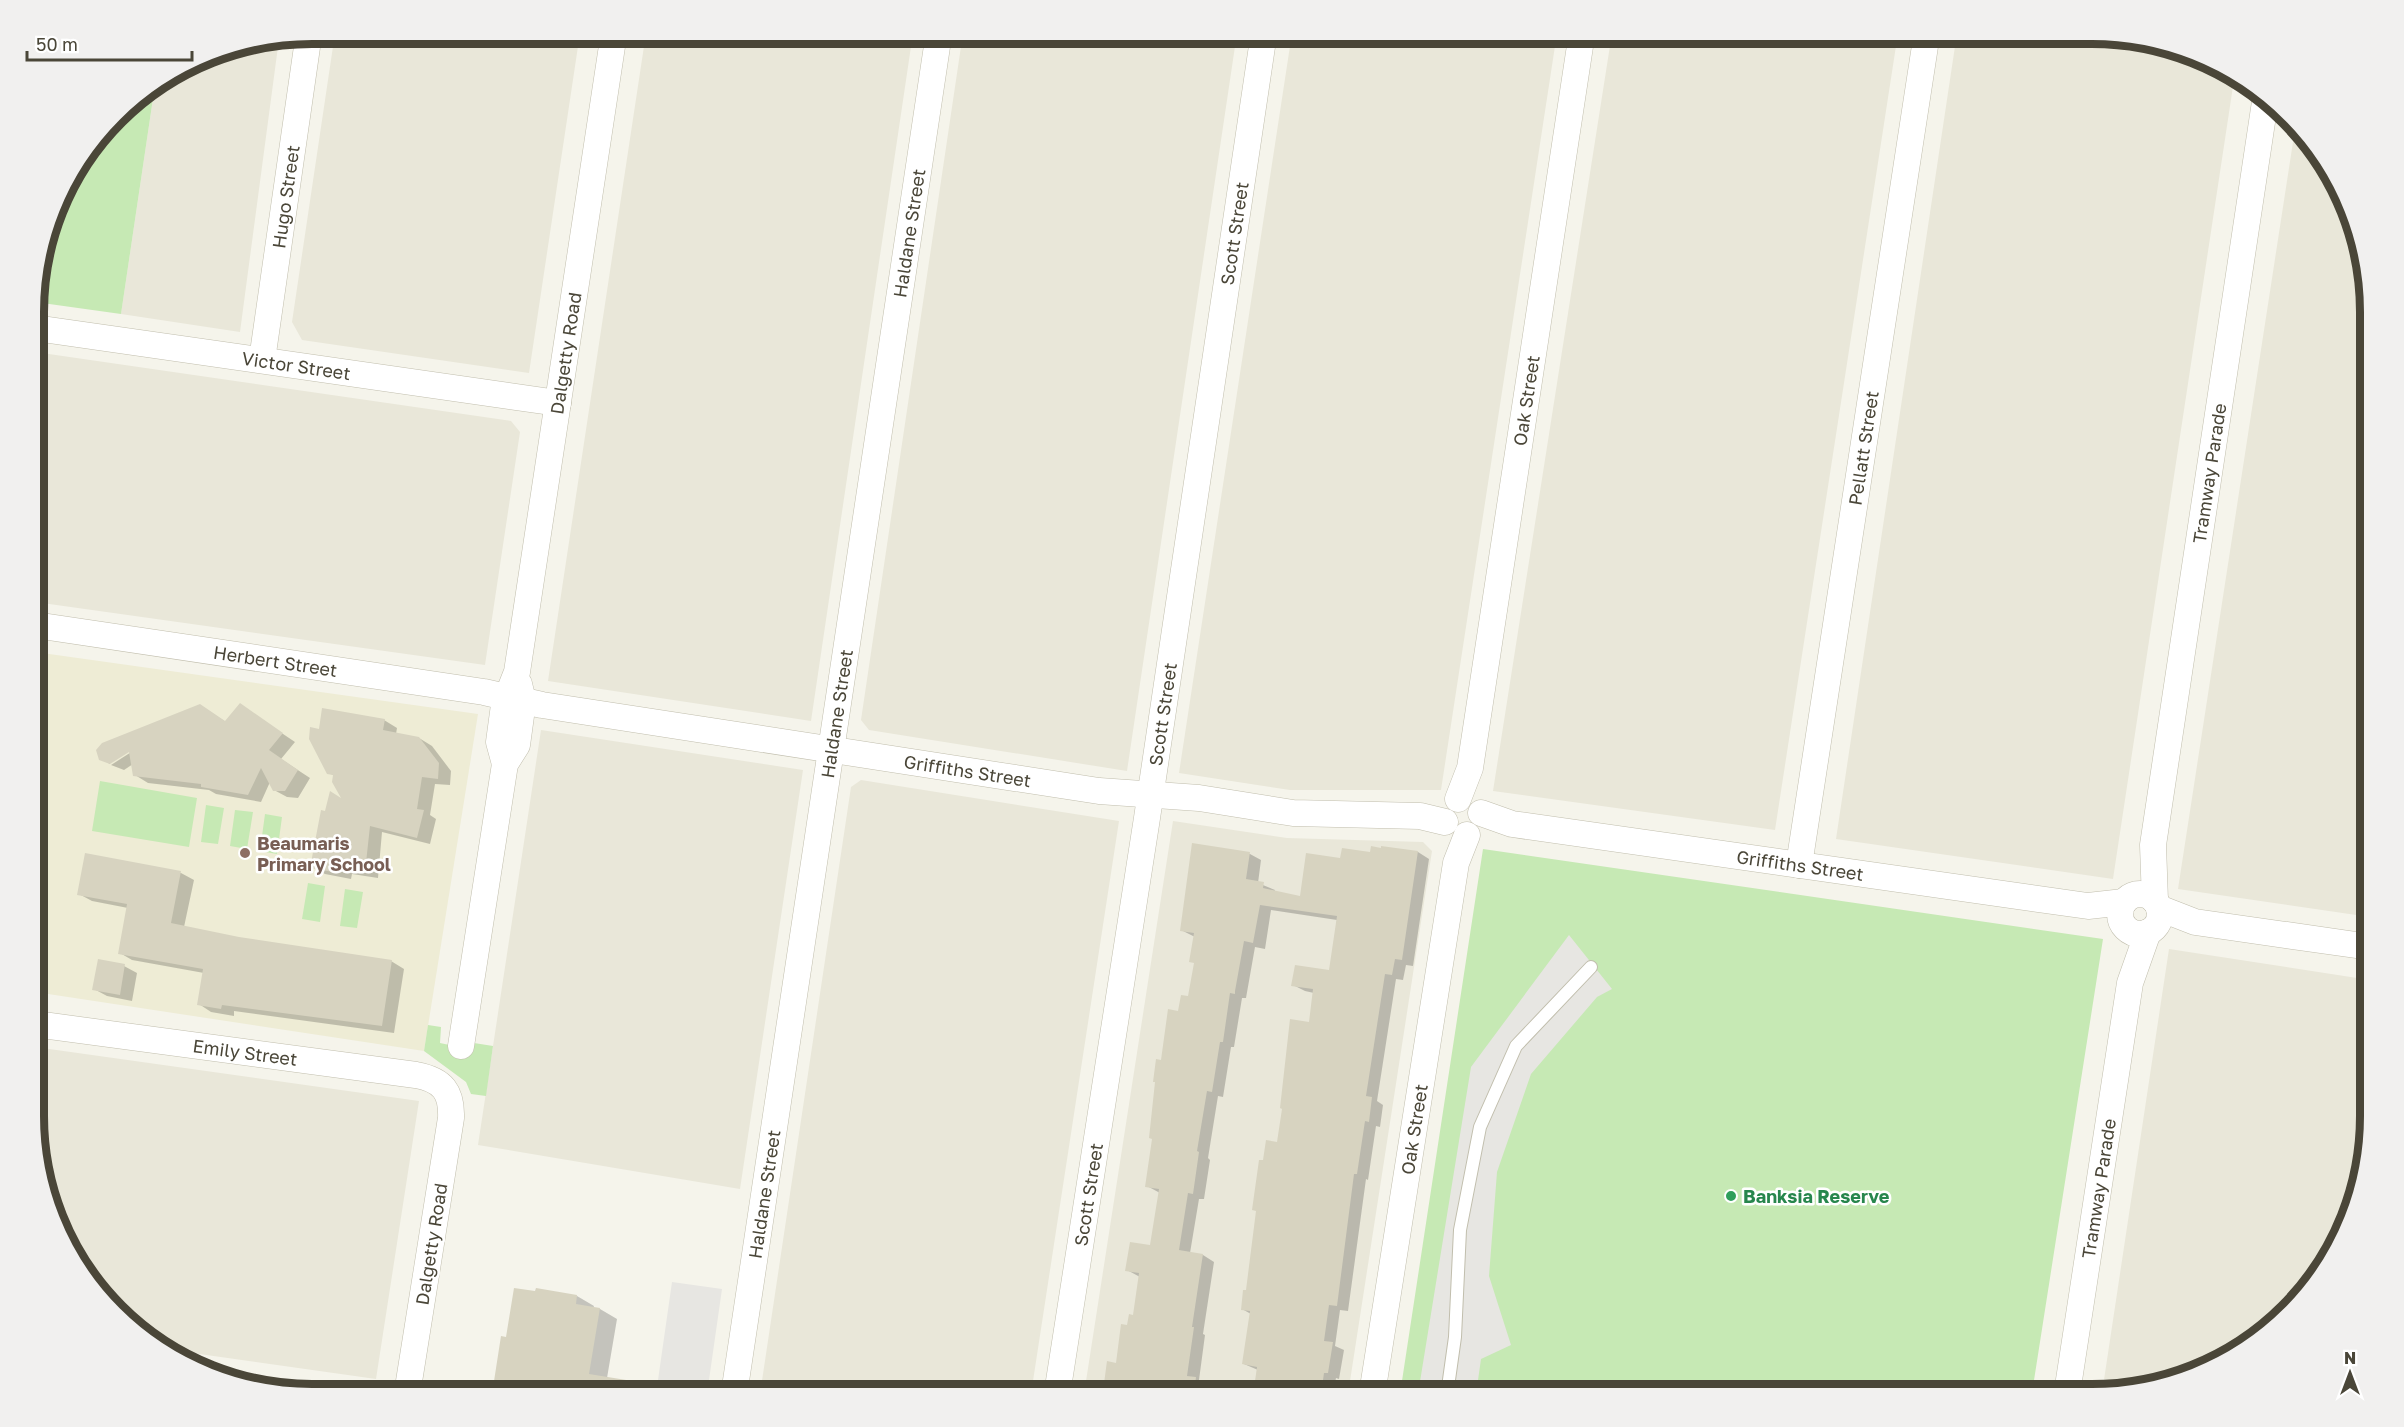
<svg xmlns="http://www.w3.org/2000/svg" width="2404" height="1427" font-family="'Golos Text',sans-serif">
<rect width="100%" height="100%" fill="#f5f4eb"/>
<path fill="#e9e7d9" d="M 335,33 L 580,33 L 529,373 L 302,340 L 292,322 Z
M 646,33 L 913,33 L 811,721 L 548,681 Z
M 963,33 L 1237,33 L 1127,771 L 869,730 L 861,720 Z
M 1292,33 L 1557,33 L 1441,790 L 1290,790 L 1179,773 Z
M 1612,33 L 1898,33 L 1775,830 L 1493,791 Z
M 1957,33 L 2093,33 L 2165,43 L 2235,73 L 2113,879 L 1836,839 Z
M 279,39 L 240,332 L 121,314 L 155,85 L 205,54 Z
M 2295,129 L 2324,157 L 2356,222 L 2370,293 L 2370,917 L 2178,889 Z
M 35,352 L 511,421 L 520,432 L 485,665 L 35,602 Z
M 541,730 L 803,770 L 740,1189 L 478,1145 Z
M 861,780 L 1119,821 L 1031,1394 L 760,1394 L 851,787 Z
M 1173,821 L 1287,838 L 1423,842 L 1432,851 L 1348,1394 L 1084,1394 Z
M 2169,949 L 2370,980 L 2370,1133 L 2334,1255 L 2289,1313 L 2232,1357 L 2110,1393 L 2102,1393 Z
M 35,1047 L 419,1101 L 376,1379 L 164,1349 L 80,1270 L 35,1152 Z"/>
<path fill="#eeecd5" d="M 35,652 L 478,714 L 424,1051 L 35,992 Z"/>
<path fill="#c6e9b4" d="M 155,85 L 121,314 L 35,302 L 35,275 L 62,188 L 128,102 Z
M 100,781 L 197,798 L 189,847 L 92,831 Z
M 206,805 L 224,808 L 218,844 L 201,842 Z
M 235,810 L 253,812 L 247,849 L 230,846 Z
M 265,814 L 282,817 L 277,854 L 260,851 Z
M 1483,849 L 2103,939 L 2032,1393 L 1400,1394 Z
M 308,883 L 325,886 L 320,922 L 302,919 Z
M 345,889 L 363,892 L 357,928 L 340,926 Z
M 428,1025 L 441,1027 L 440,1043 L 459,1047 L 474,1043 L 493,1046 L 486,1096 L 471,1094 L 466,1082 L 424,1051 Z"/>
<path fill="#e7e6e2" d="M 1569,935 L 1612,989 L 1597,997 L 1531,1074 L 1497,1172 L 1489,1276 L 1511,1345 L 1481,1359 L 1476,1394 L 1418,1394 L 1471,1067 Z
M 672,1282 L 722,1289 L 707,1394 L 644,1394 L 646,1385 L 658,1380 Z"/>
<path fill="#0003" d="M 240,705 L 295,742 L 281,759 L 310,778 L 298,798 L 287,797 L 274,790 L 270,782 L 261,802 L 216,794 L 209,790 L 148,783 L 135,775 L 133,764 L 124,770 L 111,765 L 136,749 L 135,746 L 110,762 L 110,764 L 101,759 L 98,750 L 103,744 L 200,706 L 226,722 Z
M 384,720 L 397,728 L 396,734 L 419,738 L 432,746 L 451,771 L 450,785 L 435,784 L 430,815 L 436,819 L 430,844 L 382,832 L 378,878 L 352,874 L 351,879 L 325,874 L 312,867 L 326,812 L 344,801 L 335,776 L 329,773 L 320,730 Z
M 1193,844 L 1250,854 L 1261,860 L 1258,883 L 1275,890 L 1274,892 L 1301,897 L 1342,860 L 1371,854 L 1418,852 L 1429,859 L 1413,966 L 1406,965 L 1403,980 L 1396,979 L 1377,1101 L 1383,1105 L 1380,1127 L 1376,1126 L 1368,1180 L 1366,1179 L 1348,1311 L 1340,1310 L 1335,1346 L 1344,1350 L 1339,1379 L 1336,1378 L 1333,1394 L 1255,1394 L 1258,1370 L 1244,1364 L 1251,1314 L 1242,1309 L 1247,1292 L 1264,1162 L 1278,1144 L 1310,1024 L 1314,993 L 1305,991 L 1293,985 L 1330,972 L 1337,920 L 1271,910 L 1265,949 L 1255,947 L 1246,998 L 1242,998 L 1234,1047 L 1231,1047 L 1223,1097 L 1218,1096 L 1208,1158 L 1210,1160 L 1204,1199 L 1199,1199 L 1190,1253 L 1203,1255 L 1214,1262 L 1203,1334 L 1205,1335 L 1199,1380 L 1207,1385 L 1206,1394 L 1110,1394 L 1105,1391 L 1117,1364 L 1128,1327 L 1134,1316 L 1140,1277 L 1127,1270 L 1152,1247 L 1160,1193 L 1147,1186 L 1162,1061 L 1180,1012 L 1189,998 L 1195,963 L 1195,937 L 1181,930 Z
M 87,855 L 181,873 L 194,880 L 184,927 L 239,938 L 391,961 L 404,969 L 394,1033 L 234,1011 L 234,1016 L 211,1012 L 199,1004 L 204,973 L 132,960 L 120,953 L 128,908 L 92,901 L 79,894 Z
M 124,966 L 137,973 L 132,1001 L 107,996 L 94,989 Z
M 577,1296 L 594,1306 L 593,1309 L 600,1309 L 617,1319 L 607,1378 L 643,1384 L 660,1394 L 495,1394 L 507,1338 Z"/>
<path fill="#d7d3c0" d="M 240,703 L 283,733 L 269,750 L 298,770 L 285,791 L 273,791 L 261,768 L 248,795 L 201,787 L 201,784 L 133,776 L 129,752 L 110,764 L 99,760 L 96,750 L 102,743 L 200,704 L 225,721 Z
M 322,708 L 385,719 L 383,730 L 419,737 L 439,763 L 438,779 L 422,777 L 417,809 L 424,810 L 417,838 L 370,826 L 365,872 L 339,868 L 339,873 L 310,868 L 321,810 L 325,811 L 330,791 L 341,798 L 332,782 L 333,775 L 327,774 L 309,739 L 310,727 L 319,729 Z
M 1192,843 L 1250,852 L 1246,879 L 1264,882 L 1263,888 L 1300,896 L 1306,853 L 1340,858 L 1342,848 L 1370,852 L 1371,846 L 1381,848 L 1381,846 L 1418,851 L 1402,960 L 1395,959 L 1392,975 L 1385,974 L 1366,1096 L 1372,1097 L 1369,1122 L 1365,1121 L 1357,1174 L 1354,1174 L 1337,1306 L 1329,1305 L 1324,1341 L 1333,1342 L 1328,1373 L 1324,1373 L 1321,1394 L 1268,1394 L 1268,1391 L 1254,1388 L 1257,1367 L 1242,1364 L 1250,1311 L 1241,1310 L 1243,1290 L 1246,1290 L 1256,1211 L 1252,1210 L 1259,1160 L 1263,1160 L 1266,1140 L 1277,1142 L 1282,1109 L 1280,1108 L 1290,1019 L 1309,1022 L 1313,989 L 1291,986 L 1295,965 L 1329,970 L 1337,916 L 1260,905 L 1253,943 L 1244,941 L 1235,991 L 1235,994 L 1230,993 L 1223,1042 L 1220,1042 L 1212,1092 L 1207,1091 L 1197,1151 L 1199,1152 L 1193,1194 L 1188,1193 L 1179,1250 L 1203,1254 L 1192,1327 L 1194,1327 L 1187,1376 L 1196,1377 L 1194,1394 L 1120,1394 L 1103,1391 L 1107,1361 L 1116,1363 L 1121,1324 L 1127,1325 L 1129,1314 L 1133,1315 L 1139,1273 L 1125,1271 L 1130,1242 L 1150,1245 L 1159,1189 L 1145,1187 L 1152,1139 L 1149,1138 L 1155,1082 L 1153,1082 L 1156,1059 L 1161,1060 L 1168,1009 L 1178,1011 L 1181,995 L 1188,996 L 1194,963 L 1189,962 L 1194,933 L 1180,931 Z
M 85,853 L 181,871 L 171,923 L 239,937 L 392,960 L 382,1026 L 222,1005 L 221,1009 L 197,1005 L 203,969 L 118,954 L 127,904 L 77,895 Z
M 98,959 L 125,964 L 120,995 L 92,990 Z
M 514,1288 L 535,1291 L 536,1288 L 577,1295 L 576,1304 L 600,1308 L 589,1374 L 651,1384 L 650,1394 L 492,1394 L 501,1336 L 506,1337 Z"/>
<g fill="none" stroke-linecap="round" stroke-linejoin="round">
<defs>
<path id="service" d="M 1447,1394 L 1455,1337 L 1460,1230 L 1480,1127 L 1516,1046 L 1591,967"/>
<g id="minor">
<path id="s1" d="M 35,328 L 558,403"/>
<path id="s2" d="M 262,360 L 309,33"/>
<path id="s3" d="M 35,625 L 484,692 L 542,705 L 1099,791 L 1199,798 L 1293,813 L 1420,816 L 1445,822"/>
<path id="s4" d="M 505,764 L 499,742 L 504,705 L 517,672 L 614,33"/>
<path id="s5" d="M 1458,799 L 1470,768 L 1582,33"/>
<path id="s6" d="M 1481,813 L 1512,824 L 2088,906 L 2124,902"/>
<path id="s7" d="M 1799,865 L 1927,33"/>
<circle cx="2140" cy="914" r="20"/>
<path id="s8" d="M 2155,901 L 2153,845 L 2265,102"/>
<path d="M 2159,908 L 2195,922 L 2370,947"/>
<path id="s9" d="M 35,1024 L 416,1075 C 443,1080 452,1092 451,1118 L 407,1394"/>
<path d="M 461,1046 L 505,764 L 517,745 L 523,701 L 519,684"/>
<path id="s10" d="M 2067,1393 L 2130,983 L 2148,932"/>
<path id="s11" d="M 734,1394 L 939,33"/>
<path id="s12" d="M 1057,1394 L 1147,818 L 1264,33"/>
<path id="s13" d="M 1372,1394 L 1456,863 L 1467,835"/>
</g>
</defs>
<use href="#service" stroke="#c1bead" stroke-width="14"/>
<use href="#minor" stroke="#c1bead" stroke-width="27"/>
<use href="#service" stroke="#fff" stroke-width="12"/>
<use href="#minor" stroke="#fff" stroke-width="26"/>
</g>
<circle fill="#8d6e63" stroke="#fff" stroke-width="2" cx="245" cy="853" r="6"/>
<circle fill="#2e9e5b" stroke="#fff" stroke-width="2" cx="1731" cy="1196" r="6"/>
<g text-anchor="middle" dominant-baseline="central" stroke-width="5" stroke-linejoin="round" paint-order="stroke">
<g font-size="18" fill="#4a4638" stroke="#fff">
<text stroke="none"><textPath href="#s2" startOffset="165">Hugo Street</textPath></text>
<text stroke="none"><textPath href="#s11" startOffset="1174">Haldane Street</textPath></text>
<text stroke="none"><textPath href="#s12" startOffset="1174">Scott Street</textPath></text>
<text stroke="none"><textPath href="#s4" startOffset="418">Dalgetty Road</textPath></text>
<text stroke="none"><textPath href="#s1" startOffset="264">Victor Street</textPath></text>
<text stroke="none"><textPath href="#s5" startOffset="405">Oak Street</textPath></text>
<text stroke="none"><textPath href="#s7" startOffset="422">Pellatt Street</textPath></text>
<text stroke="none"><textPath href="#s8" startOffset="432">Tramway Parade</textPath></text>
<text stroke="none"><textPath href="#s3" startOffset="243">Herbert Street</textPath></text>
<text stroke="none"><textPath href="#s11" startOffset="688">Haldane Street</textPath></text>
<text stroke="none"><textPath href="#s12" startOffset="688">Scott Street</textPath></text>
<text stroke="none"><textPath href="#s3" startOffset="944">Griffiths Street</textPath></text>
<text stroke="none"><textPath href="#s6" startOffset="324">Griffiths Street</textPath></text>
<text stroke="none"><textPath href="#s9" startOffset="212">Emily Street</textPath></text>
<text stroke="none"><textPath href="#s13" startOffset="268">Oak Street</textPath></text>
<text stroke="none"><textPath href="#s10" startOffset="207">Tramway Parade</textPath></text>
<text stroke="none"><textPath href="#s11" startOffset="202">Haldane Street</textPath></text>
<text stroke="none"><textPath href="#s12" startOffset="202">Scott Street</textPath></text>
<text transform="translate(431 1244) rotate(-81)">Dalgetty Road</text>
</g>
<g font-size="18" font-weight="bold" fill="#785e54" stroke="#fff" text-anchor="start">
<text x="257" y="843">Beaumaris<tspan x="257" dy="21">Primary School</tspan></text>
</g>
<g font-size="18" font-weight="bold" fill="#27864d" stroke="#fff" text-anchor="start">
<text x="1743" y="1196">Banksia Reserve</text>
</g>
</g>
<path d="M0 0H2404V1427H0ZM312 44H2092A268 268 0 0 1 2360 312V1116A268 268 0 0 1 2092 1384H312A268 268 0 0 1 44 1116V312A268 268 0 0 1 312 44Z" fill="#f1f0ef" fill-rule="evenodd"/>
<path fill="none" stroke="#4a4638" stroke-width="8" d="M312 44H2092A268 268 0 0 1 2360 312V1116A268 268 0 0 1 2092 1384H312A268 268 0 0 1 44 1116V312A268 268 0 0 1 312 44Z"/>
<g transform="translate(2350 1373)" stroke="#ffffff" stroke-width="4.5" paint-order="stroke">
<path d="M0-4.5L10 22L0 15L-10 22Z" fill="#4a4638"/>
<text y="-9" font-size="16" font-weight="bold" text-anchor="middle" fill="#4a4638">N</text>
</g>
<path d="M27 51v9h165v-9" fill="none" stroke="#4a4638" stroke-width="3"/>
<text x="36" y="51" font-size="18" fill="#4a4638" stroke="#ffffff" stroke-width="4.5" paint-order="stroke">50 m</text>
</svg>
